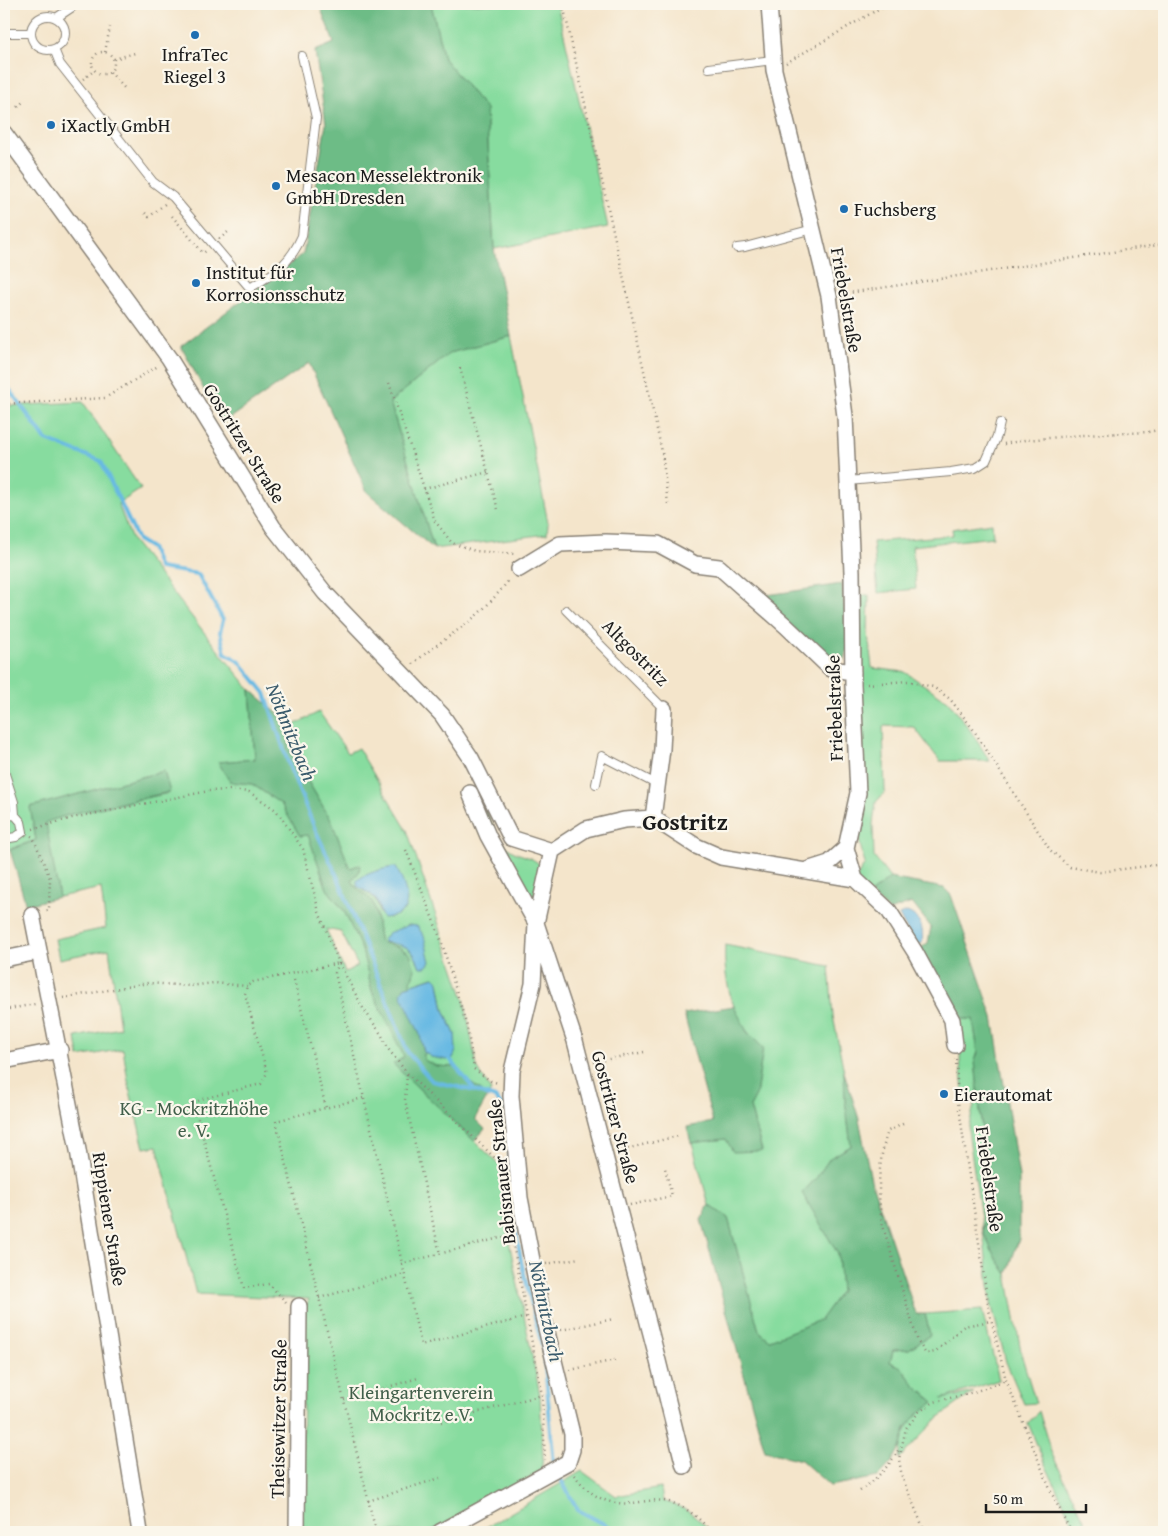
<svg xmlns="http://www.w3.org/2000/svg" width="1168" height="1536" font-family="'Gentium Book Plus',serif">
<rect width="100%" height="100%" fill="#fbf7ec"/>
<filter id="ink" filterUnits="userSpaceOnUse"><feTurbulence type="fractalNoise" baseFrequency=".02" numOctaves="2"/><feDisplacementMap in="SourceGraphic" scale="10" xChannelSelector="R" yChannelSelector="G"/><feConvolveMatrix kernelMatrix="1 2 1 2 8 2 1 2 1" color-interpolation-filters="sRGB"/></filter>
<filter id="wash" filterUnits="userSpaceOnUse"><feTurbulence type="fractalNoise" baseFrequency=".0096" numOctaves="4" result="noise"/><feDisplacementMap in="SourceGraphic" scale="20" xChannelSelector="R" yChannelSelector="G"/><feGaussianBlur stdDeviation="1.12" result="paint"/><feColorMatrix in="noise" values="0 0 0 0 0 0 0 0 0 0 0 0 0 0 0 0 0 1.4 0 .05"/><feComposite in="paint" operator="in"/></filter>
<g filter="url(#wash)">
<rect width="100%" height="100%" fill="#f4e5cb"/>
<path fill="#87dc9f" stroke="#527c5e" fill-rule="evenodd" d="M 431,4 L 557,4 L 608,227 L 494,249 L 486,109 L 444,59 Z
M 511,336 L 548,523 L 547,534 L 434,549 L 390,402 L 450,353 Z
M 83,402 L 141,489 L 118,504 L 132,540 L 221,654 L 250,689 L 255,759 L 219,762 L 230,782 L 252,784 L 281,804 L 300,836 L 308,834 L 327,889 L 344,911 L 362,950 L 372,991 L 405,1057 L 393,1064 L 500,1165 L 508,1236 L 540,1395 L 543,1457 L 541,1472 L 430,1532 L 300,1532 L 305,1308 L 309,1299 L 196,1294 L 157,1146 L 144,1148 L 129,1087 L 123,1049 L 79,1057 L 76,1037 L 120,1028 L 109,949 L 59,959 L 55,939 L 106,928 L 101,888 L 59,897 L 45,822 L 71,814 L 169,793 L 164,771 L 30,807 L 36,840 L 4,851 L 4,406 ZM 326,929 L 341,932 L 358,966 L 345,972 Z
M 992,523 L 993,537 L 912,546 L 916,589 L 878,593 L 873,542 L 953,535 L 952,529 Z
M 856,595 L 869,595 L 868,633 L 872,668 L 905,672 L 948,701 L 968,727 L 990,761 L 940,761 L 914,727 L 883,726 L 885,792 L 876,802 L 873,824 L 874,857 L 890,878 L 870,894 L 855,879 L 865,864 L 857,832 L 864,792 Z
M 319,712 L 348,753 L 358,748 L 407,830 L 464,999 L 477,1067 L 491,1091 L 488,1096 L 468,1081 L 455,1067 L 436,1066 L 424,1060 L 424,1052 L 431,1057 L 455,1034 L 444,1010 L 439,982 L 433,977 L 410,985 L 415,969 L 399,947 L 380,942 C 377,932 377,906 371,900 C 364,891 357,892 352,880 L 359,872 L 359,865 L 350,868 L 331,820 L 288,748 L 292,726 ZM 389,868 L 404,910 L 399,914 L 389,918 L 379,913 C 377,895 370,896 357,886 L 363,876 ZM 409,925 L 420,967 C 415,955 411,948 398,944 L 400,929 Z
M 479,791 C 486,807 494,838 508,848 C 519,857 531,854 542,867 L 535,888 L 533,907 L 494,841 L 476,792 Z
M 725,945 L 829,966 L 833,1016 L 844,1072 L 845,1100 L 851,1146 L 830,1158 L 817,1177 L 803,1193 L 838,1254 L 841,1291 L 820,1320 L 770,1340 L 759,1331 L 728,1218 L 709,1205 L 692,1143 L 726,1139 L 762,1150 L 750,1107 L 756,1095 L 763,1048 C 758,1042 751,1037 747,1031 C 730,1007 723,973 725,945 Z
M 958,1019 L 973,1019 L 978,1052 L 975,1061 L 989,1199 L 983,1231 L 993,1253 L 1007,1274 L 1022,1357 L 1036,1403 L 1024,1404 L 1006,1362 L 991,1303 L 983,1231 L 968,1130 L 974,1105 L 972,1096 L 963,1092 L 960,1060 L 962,1031 Z
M 982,1310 L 999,1380 L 942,1399 L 974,1392 L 938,1418 L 899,1459 C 903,1429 909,1419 934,1402 L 915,1386 L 901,1367 L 890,1362 L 893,1350 L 909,1349 L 930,1335 L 925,1314 Z
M 1039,1411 L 1051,1452 L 1090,1532 L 1077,1532 L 1044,1462 L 1028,1423 Z
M 582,1471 L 616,1496 L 661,1488 L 663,1501 C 684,1507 697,1515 711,1532 L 478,1532 Z"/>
<path fill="#6dbc86" stroke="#446c51" d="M 319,4 L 431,4 L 444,59 L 486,109 L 494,249 L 511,336 L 450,353 L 390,402 L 434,549 L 367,492 L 309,363 L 222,424 L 181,346 L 303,254 L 326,124 L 315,51 L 334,43 Z
M 842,584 L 848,648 L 845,659 L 831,660 L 786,626 L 767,595 Z
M 250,689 L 292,726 L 288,748 L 331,820 L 350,868 L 360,865 L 359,872 L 352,880 C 358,894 364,891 371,900 C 377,906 377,932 380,942 L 399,947 L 410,954 L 415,969 L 410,985 L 404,987 C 411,1009 424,1038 424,1060 L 436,1066 L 455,1067 L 468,1081 L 488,1096 L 475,1119 L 485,1129 L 474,1141 L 393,1064 L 404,1057 L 372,991 L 362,950 L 344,911 L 327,889 L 308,835 L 300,836 L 281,804 L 252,784 L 230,782 L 218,762 L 255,759 Z
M 164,771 L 170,792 L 71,814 L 46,822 L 59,897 L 26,905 L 10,850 L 36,840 L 30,807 Z
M 890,878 L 944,888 L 951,895 L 993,1017 L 1019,1177 L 1019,1239 L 1007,1274 L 993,1253 L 983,1231 L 989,1199 L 975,1061 L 978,1052 L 973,1019 L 958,1019 L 915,952 L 928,943 L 931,927 L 912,903 L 889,911 L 870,894 Z
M 734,1006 L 747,1032 L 763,1048 L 756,1096 L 750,1107 L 762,1151 L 733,1152 L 726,1139 L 691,1143 L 687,1127 L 713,1122 L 684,1014 Z
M 844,1072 L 859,1119 L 871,1180 L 916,1314 L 925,1314 L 930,1335 L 909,1349 L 893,1350 L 890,1362 L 901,1367 L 915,1386 L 934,1402 L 919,1413 L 906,1428 L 900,1448 L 891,1463 L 878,1477 L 830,1486 L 801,1460 L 765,1451 L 701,1220 L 709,1205 L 728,1218 L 759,1331 L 770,1340 L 820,1320 L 841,1291 L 838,1254 L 802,1193 L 817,1177 L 830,1158 L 851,1146 L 845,1100 Z"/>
<path fill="#67b9e3" stroke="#426a80" d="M 396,867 C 407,889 418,916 383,918 C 379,912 380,908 377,902 C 374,894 364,891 357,886 L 357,880 C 368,873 383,868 396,867 Z
M 907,912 C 921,917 924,930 922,943 L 916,947 L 899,915 Z
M 409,925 L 417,926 L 424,936 L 430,962 L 426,967 L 420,967 C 412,946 405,945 384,942 L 383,940 L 388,933 Z
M 434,977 L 439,982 L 444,1010 L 455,1034 L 456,1051 L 453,1058 L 447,1060 L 431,1057 L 424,1052 L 419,1032 L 401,994 L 404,987 Z"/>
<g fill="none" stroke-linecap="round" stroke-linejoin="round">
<path stroke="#67b9e3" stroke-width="4" d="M 4,382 L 46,440 L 101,461 L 138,540 L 151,548 L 159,568 L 198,574 L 223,620 L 220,632 L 225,653 L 239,661 L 265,693 L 290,768 L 315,829 L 338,878 L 408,1053 L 432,1081 L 475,1091
M 450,1059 L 475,1091 L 495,1098 L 508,1112
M 509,1149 L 508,1181 L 521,1261 L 544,1354 L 554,1465
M 556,1471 L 578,1510 L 604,1524 L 612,1532"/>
</g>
</g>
<g filter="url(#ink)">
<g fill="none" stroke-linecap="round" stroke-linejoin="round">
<defs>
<path id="lane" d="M31 33a17 17 0 1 1 34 0a17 17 0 1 1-34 0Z
M 56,18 L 71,8 L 74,4
M 4,33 L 31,33
M 54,49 L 60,64 L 153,182 L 173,197 L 250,288 C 276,272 289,265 302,236 L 316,118 L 302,56
M 709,68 L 773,60
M 737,248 L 745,247 L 813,229
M 848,481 L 951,472 L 975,468 L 986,461 L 997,436 L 1000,423
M 566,610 L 664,709
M 4,771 L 14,802 L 15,815
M 596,784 L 602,756 L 656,784
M 4,816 L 15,815 L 21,822 L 23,832 L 16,837 L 4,839"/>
<path id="street" d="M 769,4 L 774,70 L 829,296 L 845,416 L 852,572 L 853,685 L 858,793 L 846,848 L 855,879 L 889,911 L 915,952 L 952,1020 L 955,1045
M 4,133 L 169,358 L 273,527 L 325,593 L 442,715 L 471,758 L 511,838 L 552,851 L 586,829 L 624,820 L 653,818 L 696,846 L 721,857 L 855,879
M 519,569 L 560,544 L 606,542 L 658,544 L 695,564 L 719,567 L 786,626 L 831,669 L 853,672
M 470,793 L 488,836 L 536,923 L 575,1041 L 656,1353 L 684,1466
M 653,818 L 662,749 L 664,709
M 807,870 L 829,863 L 846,848
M 32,915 L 78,1150 L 140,1532
M 4,959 L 38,952
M 4,1061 L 60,1050
M 297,1532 L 299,1306
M 440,1532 L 568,1462 L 572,1450 L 572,1434 L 542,1312 L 520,1198 L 511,1096 L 512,1071 L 533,984 L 536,923 L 552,851"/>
</defs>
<use href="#lane" stroke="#888074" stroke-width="10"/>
<use href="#street" stroke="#888074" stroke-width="18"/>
<path stroke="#888074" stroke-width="2.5" stroke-dasharray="1 4" stroke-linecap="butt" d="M 563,4 L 662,452 L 668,504
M92 63a11 11 0 1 1 22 0a11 11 0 1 1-22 0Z
M 105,52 L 110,27
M 114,59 L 135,53
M 786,63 L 887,4
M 110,72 L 126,90
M 83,79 L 95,70
M 18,107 L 23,102
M 145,213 L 149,217 L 166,203
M 172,216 L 203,253 L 206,251
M 219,239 L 228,232
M 842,294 L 1164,244
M 460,368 L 498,510
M 389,383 L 435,521 L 452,543 L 475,551 L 517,554
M 4,404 L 105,398 L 158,366
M 1004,444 L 1025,440 L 1083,435 L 1148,432 L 1164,429
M 424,489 L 488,472
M 413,664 C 434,645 458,632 478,614 C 490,603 500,591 510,579
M 867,684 L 908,681 L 933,687 L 950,699 L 973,729 L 1050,850 L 1070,867 L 1100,872 L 1164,864
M 33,829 L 72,818 L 209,791 L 230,790 L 249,792 L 276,810 L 303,849 L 319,912 L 339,963 L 363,1008 L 381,1034 L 389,1050 L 407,1073 L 501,1164
M 31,836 L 33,837 L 50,878 L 49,910 L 44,911
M 406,850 L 441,940 L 467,1027 L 474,1069 L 491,1081 L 498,1083
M 339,963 L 335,973 L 421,1345 L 526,1317
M 294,980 L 326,1108
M 63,998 L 148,983 L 190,986 L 214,983 L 247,986
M 4,1010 L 35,1004
M 956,1059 L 958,1102 L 989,1310 L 1006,1380 L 1052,1494 L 1071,1532
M 594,1062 L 644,1052
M 407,1074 L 405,1100 L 440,1254
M 363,1098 L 276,1121 L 376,1532
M 903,1124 L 888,1131 C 878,1160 877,1193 882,1223 L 918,1342 L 926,1354 L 935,1352 L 964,1326 L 991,1321
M 618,1151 L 678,1136
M 630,1205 L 672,1196 L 665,1168
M 508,1218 L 542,1395 L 545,1460
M 401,1264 L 511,1235
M 546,1264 L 579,1258
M 319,1298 L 404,1274
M 286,1302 L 269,1284 L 244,1288 L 195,1108 L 196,1102 L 202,1099 L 261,1084 L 267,1073 L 245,994 L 247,986 L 253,982 L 339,963
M 561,1330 L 613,1319
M 570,1370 L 615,1360
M 344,1400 L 418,1378
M 441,1422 L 542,1395
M 574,1475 C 590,1495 606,1506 633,1503 C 642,1502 654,1499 664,1501 C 683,1504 699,1517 711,1532
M 860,1491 C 876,1479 889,1467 899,1449
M 368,1501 L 440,1478
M 925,1532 L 902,1477 L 899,1459 L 906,1428 L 919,1412 L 934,1402 L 974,1392 L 1006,1380"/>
<use href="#lane" stroke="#fff" stroke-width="8"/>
<use href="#street" stroke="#fff" stroke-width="15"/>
</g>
</g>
<g fill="#1f6fb2" stroke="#fbf7ec" stroke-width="2">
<circle cx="195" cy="35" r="5"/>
<circle cx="51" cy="125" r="5"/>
<circle cx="276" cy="186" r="5"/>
<circle cx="844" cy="209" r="5"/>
<circle cx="196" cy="283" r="5"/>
<circle cx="944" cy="1094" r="5"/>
</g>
<g text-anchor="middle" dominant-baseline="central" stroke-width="4.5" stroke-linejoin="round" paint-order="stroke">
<g font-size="19" fill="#1c1c1c" stroke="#fbf7ec" text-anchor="start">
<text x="195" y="54" text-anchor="middle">InfraTec<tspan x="195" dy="22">Riegel 3</tspan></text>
<text x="61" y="125">iXactly GmbH</text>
<text x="286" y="175">Mesacon Messelektronik<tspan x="286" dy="22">GmbH Dresden</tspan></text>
<text x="854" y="209">Fuchsberg</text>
<text x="206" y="272">Institut für<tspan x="206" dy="22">Korrosionsschutz</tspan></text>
<text x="954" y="1094">Eierautomat</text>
</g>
<g font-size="19" fill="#1c1c1c" stroke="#fbf7ec">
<text transform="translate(847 300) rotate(80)">Friebelstraße</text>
<text transform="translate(245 443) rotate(58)">Gostritzer Straße</text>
<text transform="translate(636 652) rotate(45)">Altgostritz</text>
<text transform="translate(834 708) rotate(-92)">Friebelstraße</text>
<text transform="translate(616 1117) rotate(75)">Gostritzer Straße</text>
<text transform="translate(501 1172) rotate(-96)">Babisnauer Straße</text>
<text transform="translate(990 1179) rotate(82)">Friebelstraße</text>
<text transform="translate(110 1219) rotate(81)">Rippiener Straße</text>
<text transform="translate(278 1419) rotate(-89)">Theisewitzer Straße</text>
</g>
<g font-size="19" fill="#415f4a" stroke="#fbf7ec">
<text x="194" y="1108">KG - Mockritzhöhe<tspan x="194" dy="22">e. V.</tspan></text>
<text x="421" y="1392">Kleingartenverein<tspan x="421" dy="22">Mockritz e.V.</tspan></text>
</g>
<g font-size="20" font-style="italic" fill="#3a5b6c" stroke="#fbf7ec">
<text transform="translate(292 732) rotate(68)">Nöthnitzbach</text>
<text transform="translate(547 1311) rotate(78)">Nöthnitzbach</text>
</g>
<g font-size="24" font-weight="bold" fill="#1c1c1c" stroke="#fbf7ec">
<text x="685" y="821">Gostritz</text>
</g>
</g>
<rect width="1168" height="1536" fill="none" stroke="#fbf7ec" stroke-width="20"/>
<path d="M986 1504v8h100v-8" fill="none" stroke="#1c1c1c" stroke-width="2.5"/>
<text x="993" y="1504" font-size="15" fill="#1c1c1c" stroke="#fbf7ec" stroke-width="4" paint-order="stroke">50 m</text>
</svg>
